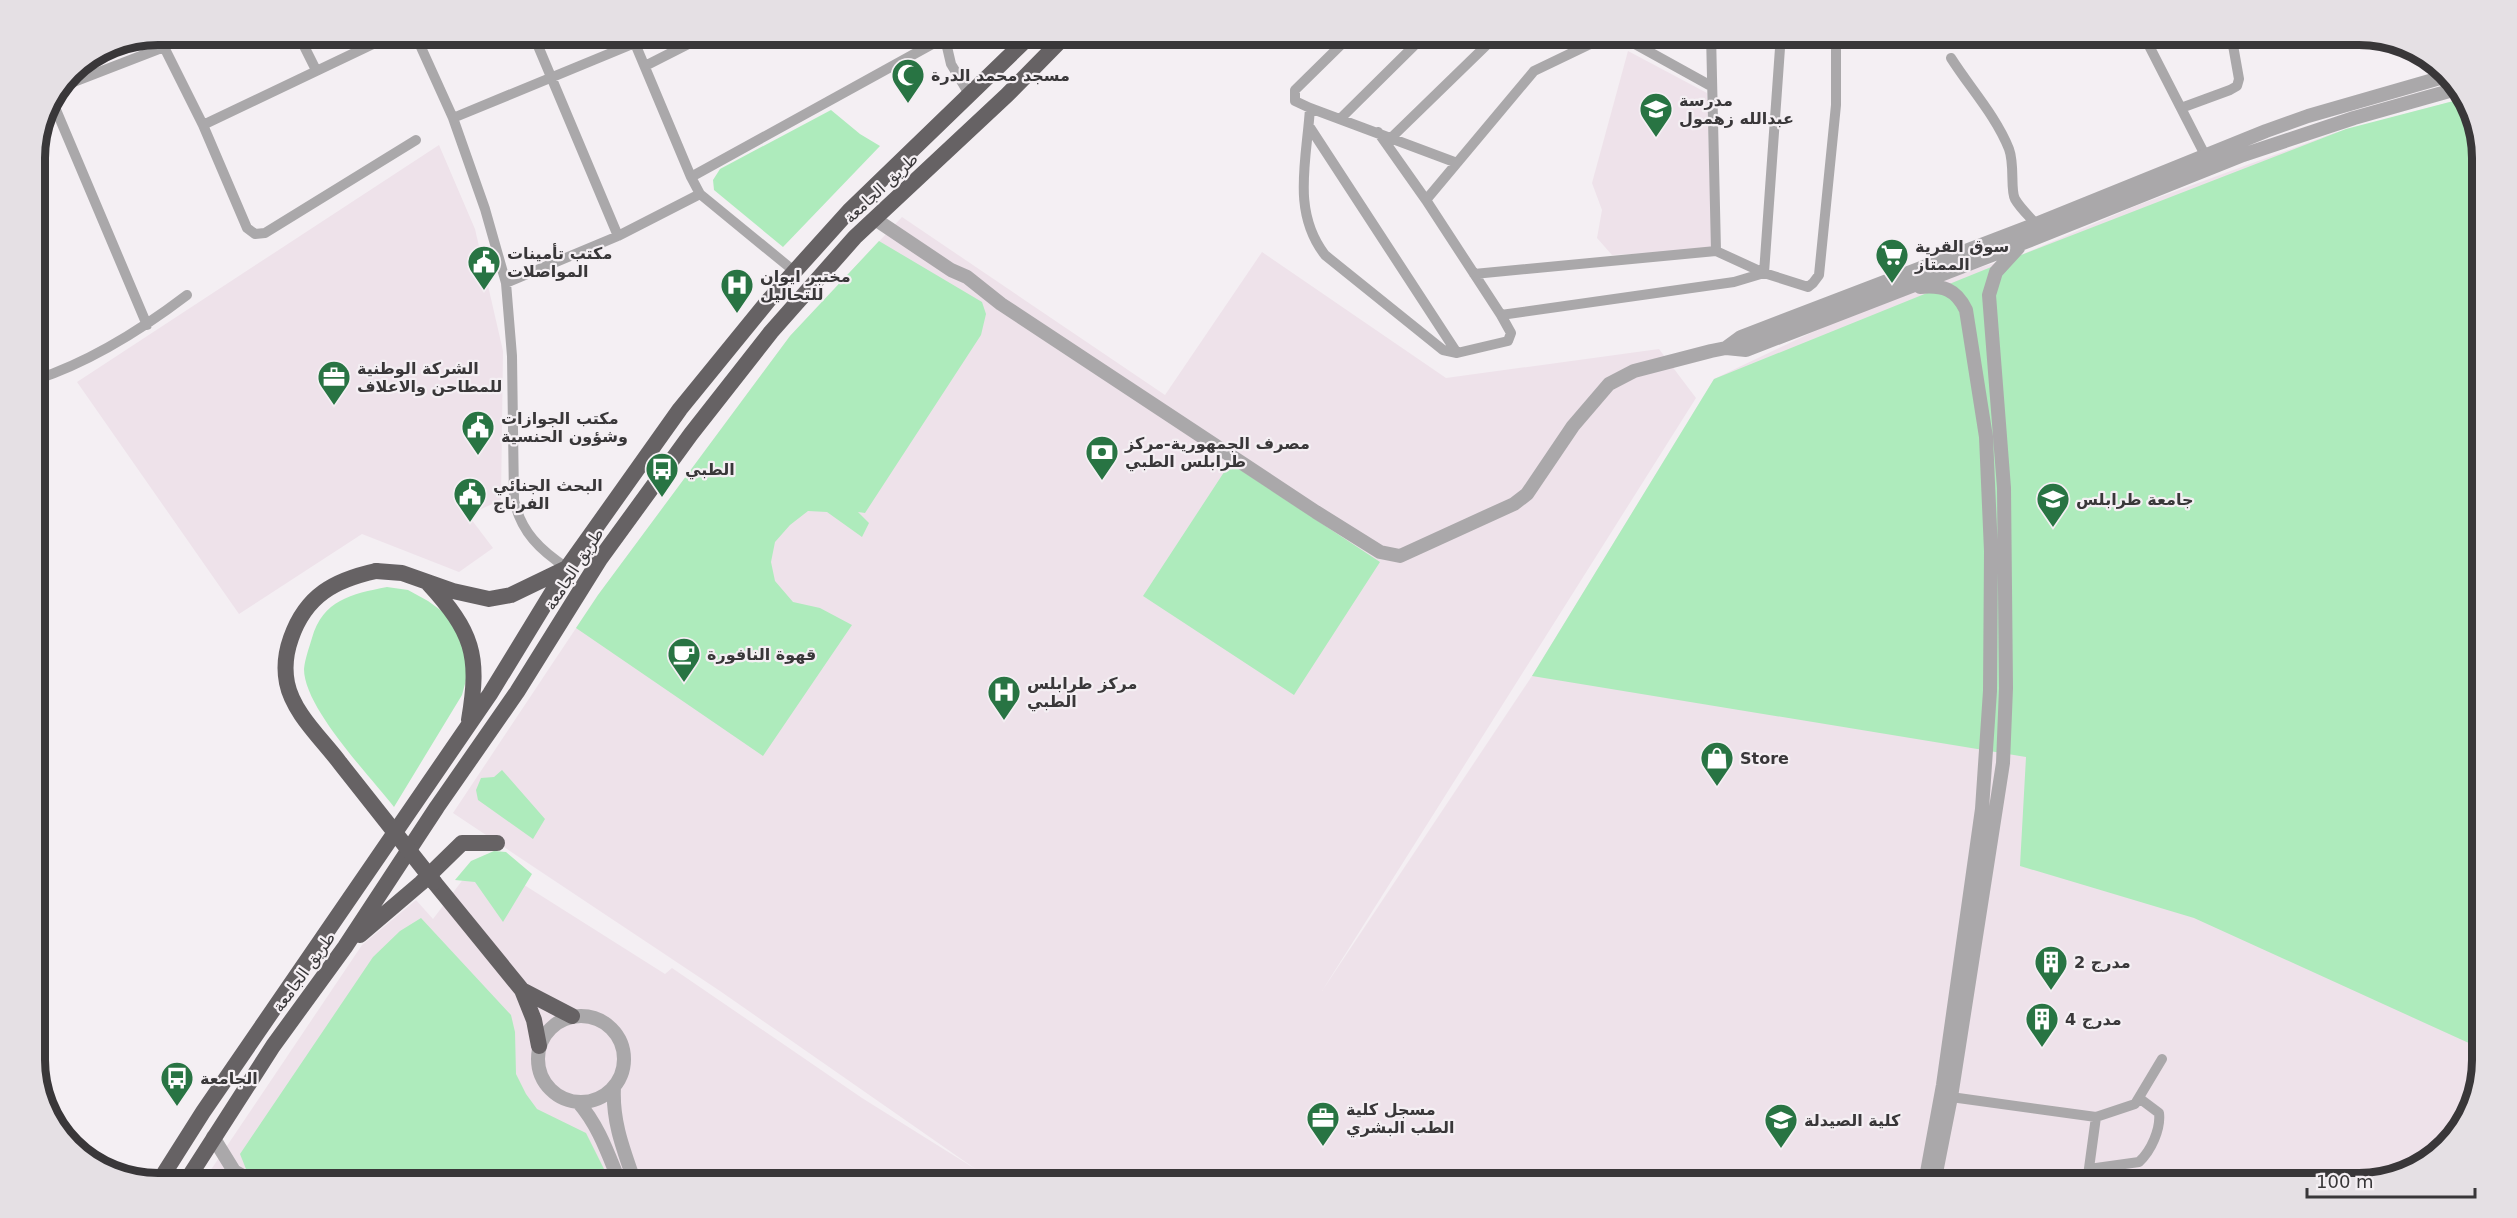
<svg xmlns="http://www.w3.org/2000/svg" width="2517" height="1218" font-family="'DejaVu Sans','Noto Sans Arabic',sans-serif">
<rect width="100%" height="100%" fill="#f4eff3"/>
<path fill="#eee2ea" d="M 1628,51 L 1707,93 L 1712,250 L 1612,255 L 1597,238 L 1602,210 L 1592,183 Z
M 2465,98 L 2482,150 L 2482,1060 L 2470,1114 L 2427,1163 L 2360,1183 L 202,1183 L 362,945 L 416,900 L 433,919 L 480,857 L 665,974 L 672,968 L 862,1098 L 977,1170 L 720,991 L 453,813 L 598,595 L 790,336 L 902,217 L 1165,395 L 1262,252 L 1446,378 L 1659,349 L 1696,398 L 1322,991 L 1532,676 L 1714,379 L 1901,290 L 2016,257 L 2138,205 L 2334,133 Z
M 439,145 L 475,229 L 503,351 L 501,500 L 468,515 L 493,548 L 459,572 L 362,534 L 239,614 L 77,382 Z"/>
<path fill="#aeebbc" d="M 2465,98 L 2482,150 L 2482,1049 L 2194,918 L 2020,866 L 2026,757 L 1532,676 L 1714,379 L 2016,257 L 2346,129 Z
M 831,110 L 860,134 L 880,146 L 783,247 L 714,190 L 713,180 L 720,169 Z
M 879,241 L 982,302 L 986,314 L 981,335 L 865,513 L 858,512 L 869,523 L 862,537 L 827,512 L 808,511 L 790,525 L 775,542 L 771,562 L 775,581 L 793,602 L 820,608 L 852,625 L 763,756 L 576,628 L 598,595 L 790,336 Z
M 1230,463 L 1380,562 L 1294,695 L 1143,596 Z
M 387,587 L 408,590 L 428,601 L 450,617 L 465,641 L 469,669 L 462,695 L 394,807 C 370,776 304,708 304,669 C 305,659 309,648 312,638 C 323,600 351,594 387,587 Z
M 502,770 L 545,819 L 533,839 L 478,800 L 476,790 L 481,778 L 494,777 Z
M 494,851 L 506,852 L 532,874 L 503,922 L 475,882 L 455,880 L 471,861 Z
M 421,918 L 511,1015 L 515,1032 L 516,1074 L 526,1094 L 537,1109 L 586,1133 L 611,1183 L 381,1183 C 358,1168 347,1182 324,1182 C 298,1183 271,1178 246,1169 L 240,1154 L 373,957 L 400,931 Z"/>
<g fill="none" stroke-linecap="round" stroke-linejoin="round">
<path stroke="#aaa8aa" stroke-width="10" d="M 298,34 L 316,70
M 415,34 L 453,118 L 485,209 L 506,283 L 512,356 L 514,500 C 521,532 540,550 567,568
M 533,34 L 618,236
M 631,34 L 691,177 L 700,194 L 794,271
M 944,34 L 951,64 L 969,94
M 1352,34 L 1295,90 L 1295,101 L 1310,108 L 1457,163
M 1617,34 L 1711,86
M 1711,34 L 1716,251
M 2143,34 L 2205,155
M 158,35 L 203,125 L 247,228 L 255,234 L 265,233 L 416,140
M 1951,58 C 1970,88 1996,116 2009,149 C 2015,165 2010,190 2015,199 C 2020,208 2029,216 2036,224
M 645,66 L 708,34
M 58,88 L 164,47
M 51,98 L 147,325
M 1310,108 C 1307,159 1291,211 1325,255 L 1443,350 L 1457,353 L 1508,341 L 1511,333 L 1501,315 L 1426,200 L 1378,132
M 2181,108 L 2230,90 L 2237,86 L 2239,79 L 2231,34
M 453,118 L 635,43
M 1341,118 L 1426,34
M 203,125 L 394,34
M 1309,126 L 1457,353
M 1392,137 L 1498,34
M 691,177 L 945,37
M 1426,200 L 1534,71 L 1611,34
M 1474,274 L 1716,251 L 1764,273 L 1808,287 L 1813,283 L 1819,275 L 1836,105 L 1836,34
M 506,283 L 618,236 L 700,194
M 1501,315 L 1734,282 L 1764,273 L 1781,34
M 35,380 C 90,362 141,330 187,295
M 1951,1097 L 2096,1117 L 2135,1104 L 2162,1059
M 2089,1169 L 2139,1162 C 2151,1151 2161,1129 2159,1113 L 2139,1098
M 2087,1183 L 2096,1117"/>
<path stroke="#aaa8aa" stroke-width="14" d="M 875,219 L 951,270 L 967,277 L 1001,304 L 1316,512 L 1380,552 L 1400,556 L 1514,504 L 1527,494 L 1573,426 L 1609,384 L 1634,371 L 1711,351 L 1726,348 L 1746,350 L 2023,243 L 2243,155 L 2354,118 L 2460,88
M 1920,287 C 1943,285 1956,289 1966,310 L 1986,437 L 1991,551 L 1990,691 L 1982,809 L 1943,1085 L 1925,1183
M 1726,348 L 1741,337 L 2036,224 L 2266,131 L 2308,116 L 2447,76
M538 1059a43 43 0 1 1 86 0a43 43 0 1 1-86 0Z
M 614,1087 C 612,1122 624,1151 635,1183
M 578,1102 C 599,1126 608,1154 620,1183
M 213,1137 L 234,1171 L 255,1183
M 1934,1183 L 1951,1097 L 2003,763 L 2006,688 L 2004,488 L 1989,295 L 1996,272 L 2018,248"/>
<path stroke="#666264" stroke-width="16" d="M 376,571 L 402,573 L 453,591 L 489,599 L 511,595 L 567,568
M 428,583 C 473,632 480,655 469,720
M 434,882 L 522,990 L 534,1020 L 539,1046
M 360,935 L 421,883 L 462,843 L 497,843
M 522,990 L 572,1016
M 158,1183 L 203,1112 L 490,694 L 567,568 L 680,409 L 768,301 L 849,211 L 1032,34
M 185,1183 L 273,1046 L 345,947 L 437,807 L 517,692 L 600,559 L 691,434 L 771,332 L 855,237 L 1007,95 L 1067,34"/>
<path stroke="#666264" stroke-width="16" d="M 376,571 C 335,580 306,595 291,638 C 286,652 284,668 287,683 C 293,713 322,739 340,763 C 371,802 402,842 434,882"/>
</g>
<defs>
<symbol id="mosque-pin" viewBox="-11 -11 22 30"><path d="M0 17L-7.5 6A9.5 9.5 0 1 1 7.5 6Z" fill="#287443" stroke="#f4eff3"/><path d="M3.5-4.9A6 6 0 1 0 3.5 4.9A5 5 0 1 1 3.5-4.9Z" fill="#fff"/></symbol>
<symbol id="school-pin" viewBox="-11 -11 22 30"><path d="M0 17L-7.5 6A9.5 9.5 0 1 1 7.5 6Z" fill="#287443" stroke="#f4eff3"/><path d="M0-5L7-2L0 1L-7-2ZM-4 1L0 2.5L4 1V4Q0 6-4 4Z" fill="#fff"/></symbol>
<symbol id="supermarket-pin" viewBox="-11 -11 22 30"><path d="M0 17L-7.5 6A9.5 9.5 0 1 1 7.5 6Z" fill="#287443" stroke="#f4eff3"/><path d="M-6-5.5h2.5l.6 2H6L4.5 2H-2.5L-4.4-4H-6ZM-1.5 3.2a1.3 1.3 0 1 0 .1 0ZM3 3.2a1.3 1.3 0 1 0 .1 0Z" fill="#fff"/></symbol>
<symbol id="civic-pin" viewBox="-11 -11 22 30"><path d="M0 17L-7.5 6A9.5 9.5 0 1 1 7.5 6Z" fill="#287443" stroke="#f4eff3"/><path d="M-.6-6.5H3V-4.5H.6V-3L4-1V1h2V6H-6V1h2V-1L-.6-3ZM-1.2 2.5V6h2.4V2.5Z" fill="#fff"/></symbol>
<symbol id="hospital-pin" viewBox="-11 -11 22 30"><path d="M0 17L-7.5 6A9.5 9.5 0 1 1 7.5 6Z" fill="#287443" stroke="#f4eff3"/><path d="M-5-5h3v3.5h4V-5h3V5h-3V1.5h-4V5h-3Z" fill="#fff"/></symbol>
<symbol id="office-pin" viewBox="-11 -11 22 30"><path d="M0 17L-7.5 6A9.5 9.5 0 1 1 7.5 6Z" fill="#287443" stroke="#f4eff3"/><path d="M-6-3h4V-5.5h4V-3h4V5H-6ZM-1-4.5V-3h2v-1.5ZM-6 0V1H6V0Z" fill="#fff"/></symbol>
<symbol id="bank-pin" viewBox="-11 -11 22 30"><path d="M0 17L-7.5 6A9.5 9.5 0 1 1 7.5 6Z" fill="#287443" stroke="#f4eff3"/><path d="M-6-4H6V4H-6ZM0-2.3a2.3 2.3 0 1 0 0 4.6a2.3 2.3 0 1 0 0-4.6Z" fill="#fff"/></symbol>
<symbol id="bus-pin" viewBox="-11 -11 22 30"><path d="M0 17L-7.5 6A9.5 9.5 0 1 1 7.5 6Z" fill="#287443" stroke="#f4eff3"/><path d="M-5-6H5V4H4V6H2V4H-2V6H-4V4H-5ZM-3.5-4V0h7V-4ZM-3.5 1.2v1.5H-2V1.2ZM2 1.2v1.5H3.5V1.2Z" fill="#fff"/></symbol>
<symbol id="university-pin" viewBox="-11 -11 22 30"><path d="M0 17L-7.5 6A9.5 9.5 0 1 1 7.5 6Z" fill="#287443" stroke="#f4eff3"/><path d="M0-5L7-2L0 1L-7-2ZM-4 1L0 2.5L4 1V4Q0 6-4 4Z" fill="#fff"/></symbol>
<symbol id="cafe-pin" viewBox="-11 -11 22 30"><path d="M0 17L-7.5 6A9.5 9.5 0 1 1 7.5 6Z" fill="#287443" stroke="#f4eff3"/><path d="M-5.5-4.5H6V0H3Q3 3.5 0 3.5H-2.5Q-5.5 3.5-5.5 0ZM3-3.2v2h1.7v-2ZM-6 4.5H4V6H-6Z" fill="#fff"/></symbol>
<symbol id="shop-pin" viewBox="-11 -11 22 30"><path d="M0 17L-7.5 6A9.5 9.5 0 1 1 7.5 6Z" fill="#287443" stroke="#f4eff3"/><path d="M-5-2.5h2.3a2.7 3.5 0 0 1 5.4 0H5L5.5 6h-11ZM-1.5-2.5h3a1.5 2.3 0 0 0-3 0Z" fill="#fff"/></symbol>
<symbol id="building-pin" viewBox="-11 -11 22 30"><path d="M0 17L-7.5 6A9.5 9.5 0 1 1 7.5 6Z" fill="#287443" stroke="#f4eff3"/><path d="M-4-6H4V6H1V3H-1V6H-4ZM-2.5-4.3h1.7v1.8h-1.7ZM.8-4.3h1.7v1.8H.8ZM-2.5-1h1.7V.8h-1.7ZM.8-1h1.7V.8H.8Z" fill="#fff"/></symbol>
</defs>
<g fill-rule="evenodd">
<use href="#mosque-pin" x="889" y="56" width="38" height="52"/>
<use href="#school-pin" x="1637" y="90" width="38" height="52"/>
<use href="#supermarket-pin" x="1873" y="236" width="38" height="52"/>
<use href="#civic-pin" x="465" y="243" width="38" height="52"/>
<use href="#hospital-pin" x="718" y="266" width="38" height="52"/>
<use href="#office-pin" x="315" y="358" width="38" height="52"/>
<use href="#civic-pin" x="459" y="408" width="38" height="52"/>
<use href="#bank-pin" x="1083" y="433" width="38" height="52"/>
<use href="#bus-pin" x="643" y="450" width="38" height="52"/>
<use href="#civic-pin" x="451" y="475" width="38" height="52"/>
<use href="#university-pin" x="2034" y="480" width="38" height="52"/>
<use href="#cafe-pin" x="665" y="635" width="38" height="52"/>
<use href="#hospital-pin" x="985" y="673" width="38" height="52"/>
<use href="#shop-pin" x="1698" y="739" width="38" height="52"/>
<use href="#building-pin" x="2032" y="943" width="38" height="52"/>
<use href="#building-pin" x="2023" y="1000" width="38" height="52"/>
<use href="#bus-pin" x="158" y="1059" width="38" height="52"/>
<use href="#office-pin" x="1304" y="1099" width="38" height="52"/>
<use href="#university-pin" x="1762" y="1101" width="38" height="52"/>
</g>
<g text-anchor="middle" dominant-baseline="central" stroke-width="4.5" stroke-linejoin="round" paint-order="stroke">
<g font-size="16" font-weight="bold" fill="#393739" stroke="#f4eff3" text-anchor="start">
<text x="931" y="75">مسجد محمد الدرة</text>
<text x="1679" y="100">مدرسة<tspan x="1679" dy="18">عبدالله زهمول</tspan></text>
<text x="1915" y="246">سوق القرية<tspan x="1915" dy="18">الممتاز</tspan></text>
<text x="507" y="253">مكتب تأمينات<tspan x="507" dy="18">المواصلات</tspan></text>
<text x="760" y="276">مختبر ايوان<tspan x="760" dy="18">للتحاليل</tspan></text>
<text x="357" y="368">الشركة الوطنية<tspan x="357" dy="18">للمطاحن والاعلاف</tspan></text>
<text x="501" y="418">مكتب الجوازات<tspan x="501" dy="18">وشؤون الحنسية</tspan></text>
<text x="1125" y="443">مصرف الجمهورية-مركز<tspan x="1125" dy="18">طرابلس الطبي</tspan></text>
<text x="685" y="469">الطبي</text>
<text x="493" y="485">البحث الجنائي<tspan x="493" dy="18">الفرناج</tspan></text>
<text x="2076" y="499">جامعة طرابلس</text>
<text x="707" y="654">قهوة النافورة</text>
<text x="1027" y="683">مركز طرابلس<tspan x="1027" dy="18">الطبي</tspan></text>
<text x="1740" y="758">Store</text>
<text x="2074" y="962">مدرج 2</text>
<text x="2065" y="1019">مدرج 4</text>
<text x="200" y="1078">الجامعة</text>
<text x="1346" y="1109">مسجل كلية<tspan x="1346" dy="18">الطب البشري</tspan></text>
<text x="1804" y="1120">كلية الصيدلة</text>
</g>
<g font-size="16" fill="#393739" stroke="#f4eff3">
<text transform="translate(881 188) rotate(-43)">طريق الجامعة</text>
<text transform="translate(574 569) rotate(-57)">طريق الجامعة</text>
<text transform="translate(304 972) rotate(-54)">طريق الجامعة</text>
</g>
</g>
<path d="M0 0H2517V1218H0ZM158 45H2359A113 113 0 0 1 2472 158V1060A113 113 0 0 1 2359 1173H158A113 113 0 0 1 45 1060V158A113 113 0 0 1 158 45Z" fill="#e5e0e4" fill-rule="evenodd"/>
<path fill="none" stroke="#393739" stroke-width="8" d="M158 45H2359A113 113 0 0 1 2472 158V1060A113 113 0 0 1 2359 1173H158A113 113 0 0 1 45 1060V158A113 113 0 0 1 158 45Z"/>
<path d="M2307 1188v9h168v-9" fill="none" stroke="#393739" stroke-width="3"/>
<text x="2316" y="1188" font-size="18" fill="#393739" stroke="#f4eff3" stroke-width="4.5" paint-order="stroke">100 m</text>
</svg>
